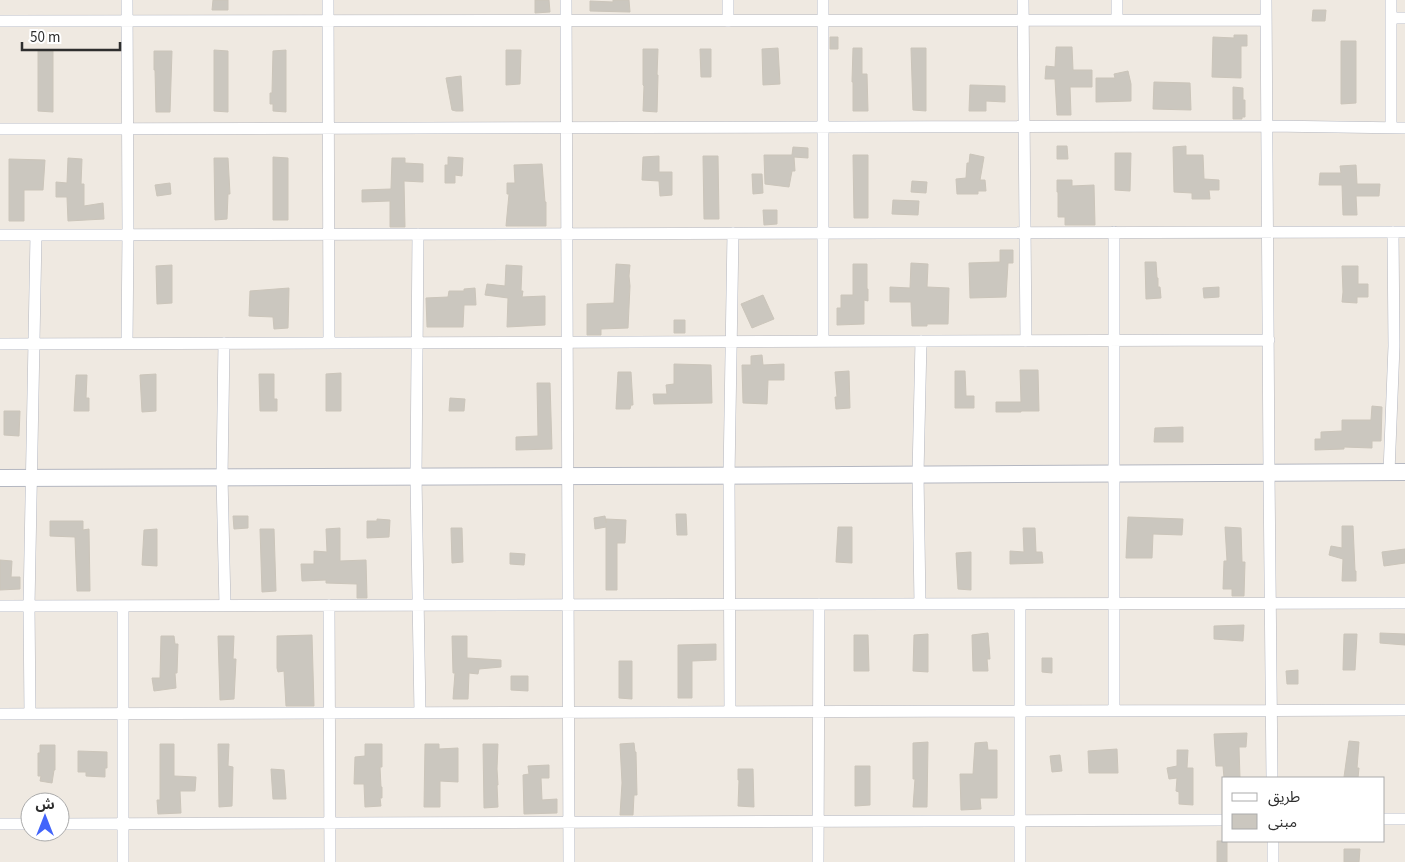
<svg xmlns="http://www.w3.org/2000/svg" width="1405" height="862" font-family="'Source Sans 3','Noto Sans Arabic',sans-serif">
<rect width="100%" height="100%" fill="#efe9e1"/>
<path fill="#cbc7bf" stroke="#cbc5ba" d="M 213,0 L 228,0 L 228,10 L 212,10 Z
M 535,0 L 549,0 L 550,12 L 535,13 Z
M 613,0 L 629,0 L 630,12 L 590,11 L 590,1 L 613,2 Z
M 1313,10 L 1326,10 L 1325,21 L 1312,21 Z
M 1234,35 L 1247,35 L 1247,46 L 1241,46 L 1241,78 L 1212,77 L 1213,37 L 1234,38 Z
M 830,37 L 838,37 L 838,49 L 830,49 Z
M 1341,41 L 1356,41 L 1356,103 L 1341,104 Z
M 1056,47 L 1072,47 L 1073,70 L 1092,70 L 1092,87 L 1070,87 L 1071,115 L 1057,115 L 1055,79 L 1045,79 L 1046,66 L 1055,67 Z
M 778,48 L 780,84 L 763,85 L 762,49 Z
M 853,48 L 862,48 L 862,74 L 867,74 L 868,111 L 853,111 L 853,82 L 852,82 Z
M 911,48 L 926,48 L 926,111 L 913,110 Z
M 643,49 L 658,49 L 657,75 L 658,75 L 657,112 L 643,111 L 644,86 L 643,85 Z
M 700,49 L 711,49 L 711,77 L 701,77 Z
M 214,50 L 228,51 L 228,112 L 214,111 Z
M 286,50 L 286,112 L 273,111 L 273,104 L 270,104 L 270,93 L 272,93 L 273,51 Z
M 506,50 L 521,50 L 520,84 L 506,85 Z
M 38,51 L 53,51 L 53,112 L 38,111 Z
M 154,51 L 172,51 L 170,112 L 156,112 L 155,70 L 154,70 Z
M 1128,71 L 1131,84 L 1131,101 L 1096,102 L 1096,78 L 1115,78 L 1114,74 Z
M 461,76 L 463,111 L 456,111 L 452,110 L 446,78 Z
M 1154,82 L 1190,83 L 1191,110 L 1153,109 Z
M 970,85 L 1005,86 L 1005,102 L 986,101 L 986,111 L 969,111 Z
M 1233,87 L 1243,88 L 1243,100 L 1245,100 L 1245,117 L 1242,117 L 1242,119 L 1233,119 Z
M 1057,146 L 1067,146 L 1068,159 L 1057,159 Z
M 1186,146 L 1186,155 L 1203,155 L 1204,179 L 1219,180 L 1219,190 L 1209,190 L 1210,199 L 1192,199 L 1192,193 L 1174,192 L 1173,147 Z
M 793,147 L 808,148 L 808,158 L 794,157 L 795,171 L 792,171 L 789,187 L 765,184 L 764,155 L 792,155 Z
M 1115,153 L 1131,153 L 1130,191 L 1115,190 Z
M 970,154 L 984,157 L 980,180 L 985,180 L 986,191 L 978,191 L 978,194 L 957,194 L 956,179 L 966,178 L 967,163 L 969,163 Z
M 853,155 L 868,155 L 868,218 L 854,218 Z
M 659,156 L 659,172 L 672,172 L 672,195 L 660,196 L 659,181 L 642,180 L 643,157 Z
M 703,156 L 718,156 L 719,219 L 704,219 Z
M 273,157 L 288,158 L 288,220 L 273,220 Z
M 448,157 L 463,158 L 462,176 L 455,175 L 455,183 L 445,183 L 445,165 L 448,165 Z
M 68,158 L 82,159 L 81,184 L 84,184 L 84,206 L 103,203 L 104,219 L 68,221 L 67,197 L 56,197 L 56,182 L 67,183 Z
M 214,158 L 228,158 L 230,194 L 228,194 L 227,219 L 215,220 Z
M 392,158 L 405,158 L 405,163 L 423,164 L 423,182 L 404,181 L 405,227 L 390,227 L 390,201 L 362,202 L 362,190 L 391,189 Z
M 9,159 L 45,160 L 43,190 L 24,190 L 24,221 L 9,221 Z
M 542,164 L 545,202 L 546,202 L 546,226 L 506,226 L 509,194 L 507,194 L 507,183 L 515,183 L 514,165 Z
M 1356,165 L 1357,184 L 1380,184 L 1379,196 L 1356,196 L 1357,215 L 1343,215 L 1342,185 L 1319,185 L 1320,173 L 1341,173 L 1340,166 Z
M 752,174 L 762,174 L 763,193 L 753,194 Z
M 1057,180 L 1072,180 L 1072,186 L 1094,185 L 1095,225 L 1065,225 L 1065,217 L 1058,217 L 1058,192 L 1057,192 Z
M 912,181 L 927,182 L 926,193 L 911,192 Z
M 170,183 L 171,194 L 157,196 L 155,185 Z
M 893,200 L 919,201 L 918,215 L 892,214 Z
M 763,210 L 777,210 L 777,224 L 764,225 Z
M 1000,250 L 1013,250 L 1013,263 L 1008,263 L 1006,297 L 970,298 L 969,263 L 1000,262 Z
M 1145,262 L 1156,262 L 1157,278 L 1158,278 L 1158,287 L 1160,287 L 1161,298 L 1146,299 Z
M 911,263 L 928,264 L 927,287 L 949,288 L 948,324 L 927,324 L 927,326 L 912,326 L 911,302 L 890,302 L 890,287 L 910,288 Z
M 616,264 L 630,265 L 629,276 L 630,286 L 628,328 L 601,329 L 601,335 L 587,335 L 587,304 L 614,303 L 614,302 Z
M 853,264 L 867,264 L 867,289 L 868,289 L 868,301 L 864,300 L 864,324 L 837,325 L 837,308 L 841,308 L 841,295 L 853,295 Z
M 172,265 L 172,303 L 157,304 L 156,266 Z
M 506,265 L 522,266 L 521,291 L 523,291 L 522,297 L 545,296 L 545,325 L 507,327 L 508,298 L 485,295 L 487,284 L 505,286 Z
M 1342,266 L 1358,266 L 1358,284 L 1368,284 L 1368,297 L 1357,297 L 1357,303 L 1342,302 L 1343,292 Z
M 1219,287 L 1219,297 L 1204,298 L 1203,288 Z
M 289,288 L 288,328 L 274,329 L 273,317 L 249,316 L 250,291 Z
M 475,288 L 476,305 L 464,305 L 463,327 L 427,327 L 426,298 L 448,297 L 449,291 L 464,291 L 464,289 Z
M 763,295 L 774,319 L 752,328 L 741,304 Z
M 674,320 L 685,320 L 685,333 L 674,333 Z
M 762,355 L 763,365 L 784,364 L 784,380 L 768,380 L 767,404 L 743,403 L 742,365 L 751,365 L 751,356 Z
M 674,364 L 711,365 L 712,403 L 654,404 L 653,394 L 667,394 L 666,385 L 674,384 Z
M 1020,370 L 1038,370 L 1039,411 L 1021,411 L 1021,412 L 996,412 L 996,402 L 1021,402 Z
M 849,371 L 850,408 L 836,409 L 835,397 L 837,397 L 835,372 Z
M 955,371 L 965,371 L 966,396 L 974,396 L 974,408 L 955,408 Z
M 618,372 L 631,372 L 633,405 L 631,405 L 630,409 L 616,409 Z
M 341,373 L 341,411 L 326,411 L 326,374 Z
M 156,374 L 156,411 L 142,412 L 140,375 Z
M 259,374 L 274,374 L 274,399 L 277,399 L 277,411 L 260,411 Z
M 76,375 L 87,375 L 86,398 L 89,398 L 89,411 L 74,411 Z
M 537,383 L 550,383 L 552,449 L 516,450 L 516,437 L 538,436 Z
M 450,398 L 465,399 L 464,411 L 449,411 Z
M 1372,406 L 1382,407 L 1381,441 L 1372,441 L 1372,448 L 1344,447 L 1344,449 L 1315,450 L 1315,439 L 1321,439 L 1321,432 L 1342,431 L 1342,420 L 1371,420 Z
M 4,411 L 20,411 L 19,436 L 4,435 Z
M 1183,427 L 1183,442 L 1154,442 L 1155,428 Z
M 676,514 L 686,514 L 687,535 L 677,535 Z
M 233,516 L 248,516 L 248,528 L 234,529 Z
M 605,516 L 606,523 L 606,519 L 626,520 L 625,543 L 617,543 L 617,590 L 606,590 L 606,527 L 595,529 L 594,518 Z
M 1128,517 L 1183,519 L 1182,535 L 1153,534 L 1152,558 L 1126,558 Z
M 377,519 L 390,520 L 389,537 L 367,538 L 367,521 L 377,521 Z
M 50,521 L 83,521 L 83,530 L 89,529 L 90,591 L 77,591 L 75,537 L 50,536 Z
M 1342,526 L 1353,526 L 1355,571 L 1356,571 L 1356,581 L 1342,581 L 1343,559 L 1329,555 L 1331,546 L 1342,548 Z
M 838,527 L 852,527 L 852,563 L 836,562 Z
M 1225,527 L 1241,528 L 1242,562 L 1245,562 L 1244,596 L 1232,596 L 1232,589 L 1223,589 L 1224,561 L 1227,561 Z
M 340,528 L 340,561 L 366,560 L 367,598 L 357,598 L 357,584 L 326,583 L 326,580 L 302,581 L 301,564 L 314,564 L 314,551 L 327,552 L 326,529 Z
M 451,528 L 462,528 L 463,562 L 452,563 Z
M 1023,528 L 1035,528 L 1036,552 L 1042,552 L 1043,563 L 1010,564 L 1010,551 L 1024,552 Z
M 157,529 L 157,566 L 142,565 L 144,530 Z
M 260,529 L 274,529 L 276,591 L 262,592 Z
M 1405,549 L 1405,563 L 1384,566 L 1382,552 Z
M 971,552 L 971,590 L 958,589 L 956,553 Z
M 510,553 L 525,554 L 524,565 L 510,564 Z
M 0,560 L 12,561 L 11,577 L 20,577 L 20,589 L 0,590 Z
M 1244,625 L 1243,641 L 1214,639 L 1214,626 Z
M 988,633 L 990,659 L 987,659 L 988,671 L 973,671 L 972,635 Z
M 1380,633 L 1405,634 L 1405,645 L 1380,643 Z
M 928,634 L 928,672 L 913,671 L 914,635 Z
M 1344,634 L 1357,634 L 1355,670 L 1343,670 Z
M 312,635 L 314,706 L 286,706 L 284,671 L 278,672 L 277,668 L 277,636 Z
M 854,635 L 868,635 L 869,671 L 854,671 Z
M 161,636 L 174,636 L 175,644 L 178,644 L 177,673 L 175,673 L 176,688 L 154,691 L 152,678 L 160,678 Z
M 218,636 L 234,636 L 233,659 L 236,659 L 234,699 L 220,700 Z
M 452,636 L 467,636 L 467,658 L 501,660 L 501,667 L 479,669 L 478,674 L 469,673 L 468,699 L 453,699 L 455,673 L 453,673 Z
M 716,644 L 716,660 L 692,661 L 692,698 L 678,698 L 678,645 Z
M 1042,658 L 1052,658 L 1052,673 L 1042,672 Z
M 619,661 L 632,661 L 632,699 L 619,698 Z
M 1298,670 L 1298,684 L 1287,684 L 1286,671 Z
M 511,676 L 528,676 L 528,691 L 511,690 Z
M 1247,733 L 1246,747 L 1239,747 L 1240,778 L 1224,778 L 1223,766 L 1216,766 L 1214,734 Z
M 1349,741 L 1359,742 L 1357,768 L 1359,768 L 1358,778 L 1344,777 Z
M 928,742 L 927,807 L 913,807 L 915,779 L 913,779 L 913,743 Z
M 987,742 L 988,750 L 997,750 L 997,798 L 980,798 L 981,809 L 961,810 L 960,774 L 973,774 L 975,743 Z
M 634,743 L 635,752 L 636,752 L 637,795 L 634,795 L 633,815 L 620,815 L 622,783 L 620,744 Z
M 160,744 L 174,744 L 174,776 L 196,777 L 195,791 L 180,791 L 181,813 L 158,814 L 157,800 L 160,800 Z
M 218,744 L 229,744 L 228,766 L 233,767 L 232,806 L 219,807 Z
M 365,744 L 382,744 L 382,767 L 380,767 L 381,787 L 382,787 L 382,798 L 380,798 L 381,806 L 365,807 L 364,784 L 354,784 L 355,757 L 365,756 Z
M 425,744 L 439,744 L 439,749 L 458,748 L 458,782 L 440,781 L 440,807 L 424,807 Z
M 483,744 L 498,744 L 497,769 L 498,785 L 497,785 L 498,807 L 484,808 Z
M 40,745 L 55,745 L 55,770 L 54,770 L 52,783 L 40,781 L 41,776 L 38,776 L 38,753 L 40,753 Z
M 1117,749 L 1118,773 L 1089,773 L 1088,751 Z
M 1177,750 L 1188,750 L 1187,768 L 1193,768 L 1193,805 L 1179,804 L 1179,792 L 1176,791 L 1177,778 L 1169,779 L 1167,768 L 1177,766 Z
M 78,751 L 107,752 L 107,768 L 105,768 L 105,777 L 86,776 L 86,772 L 78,772 Z
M 1060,755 L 1062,771 L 1052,772 L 1050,756 Z
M 549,765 L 549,778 L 541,778 L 542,800 L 557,799 L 557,813 L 524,814 L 523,775 L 529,774 L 528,766 Z
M 855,766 L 870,766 L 870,805 L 855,806 Z
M 271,769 L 284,770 L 286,799 L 273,799 Z
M 738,769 L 753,769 L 754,807 L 738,806 L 739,780 L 738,780 Z
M 1217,841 L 1227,841 L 1227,862 L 1217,862 Z
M 1344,849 L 1360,849 L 1359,862 L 1344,862 Z"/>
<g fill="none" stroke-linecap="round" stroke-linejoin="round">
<defs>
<path id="street" d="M 328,0 L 329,343
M 566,0 C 566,287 569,575 569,862
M 728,0 L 728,21
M 823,0 L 823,341
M 1023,0 L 1026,341
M 1117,0 L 1117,20
M 1266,0 L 1269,473 L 1272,778
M 1391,0 L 1391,128
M 1391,18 L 1405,18
M 0,21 L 1266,20
M 0,129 L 1267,126 L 1405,128
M 1114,232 L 1114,711
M 418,234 L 416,477 L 420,713
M 0,235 L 1405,232
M 127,343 L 128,234 L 127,0
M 224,343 L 222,477 L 225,605
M 0,344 L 1269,340
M 1389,472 L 1394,346 L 1393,232
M 920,604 L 918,474 L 921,341
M 1020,604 L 1020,862
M 329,605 L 330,862
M 0,606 L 1405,603
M 123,606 L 123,862
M 730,712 L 729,476 L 733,233
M 0,714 L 1405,710
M 30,714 L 29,606 L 36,235
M 1384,819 L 1405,819
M 0,824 L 30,824
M 60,824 L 1224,820
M 1273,841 L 1273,862
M 818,862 L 819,604"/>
<path id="secondary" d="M 0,478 C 468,477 937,475 1405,472"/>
</defs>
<use href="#street" stroke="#b4b7c1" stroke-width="12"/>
<use href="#secondary" stroke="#b4b7c1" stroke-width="18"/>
<use href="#street" stroke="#fff" stroke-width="11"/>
<use href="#secondary" stroke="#fff" stroke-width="16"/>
</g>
<rect x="1222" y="777" width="162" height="65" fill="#ffffff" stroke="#ababab"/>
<rect x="1232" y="793" width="25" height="8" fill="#ffffff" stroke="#ababab"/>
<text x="1268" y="802" font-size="15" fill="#2e2e2e">طريق</text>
<rect x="1232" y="814" width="25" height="15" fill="#cbc7bf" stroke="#ababab"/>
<text x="1268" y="827" font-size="15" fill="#2e2e2e">مبنى</text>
<g transform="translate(45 817)"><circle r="24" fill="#ffffff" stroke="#ababab"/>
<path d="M0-4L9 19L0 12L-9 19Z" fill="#4264fb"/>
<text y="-8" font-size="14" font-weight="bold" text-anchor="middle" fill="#2e2e2e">ش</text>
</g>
<path d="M22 42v8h98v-8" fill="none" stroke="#2e2e2e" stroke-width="2.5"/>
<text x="30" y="42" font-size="15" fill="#2e2e2e" stroke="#ffffff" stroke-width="4" paint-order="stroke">50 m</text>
</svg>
